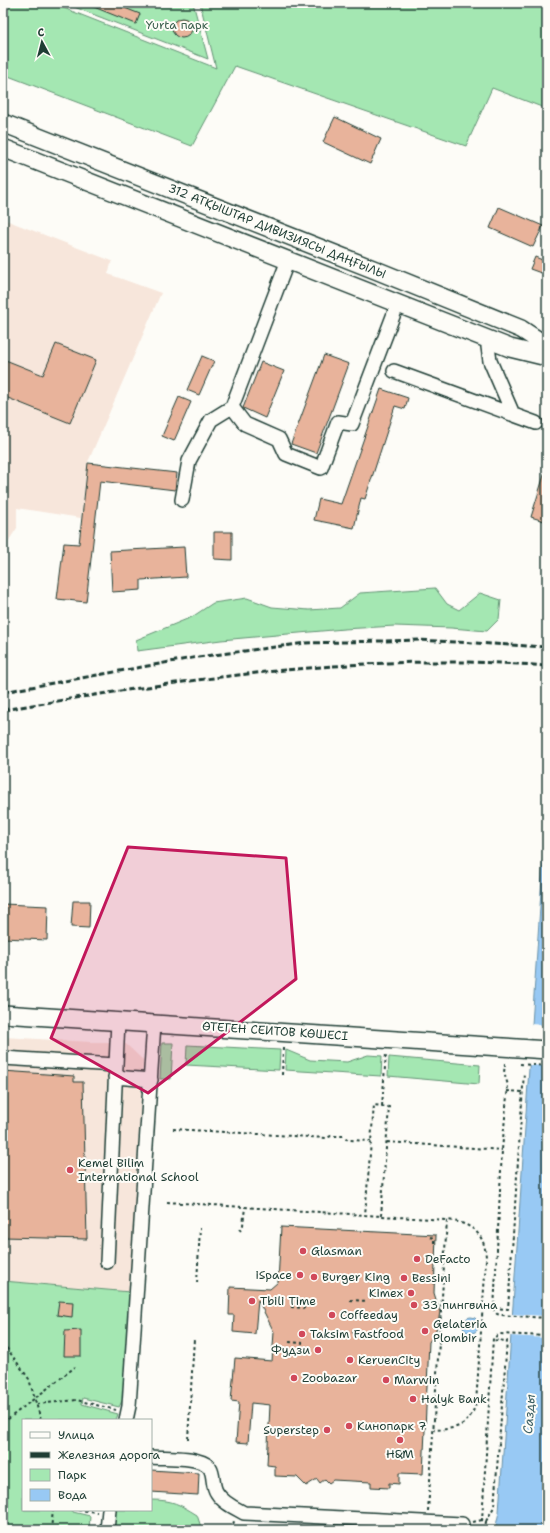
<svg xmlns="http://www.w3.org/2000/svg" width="550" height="1533" font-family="'Shantell Sans',sans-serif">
<rect width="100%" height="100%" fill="#fdfcf7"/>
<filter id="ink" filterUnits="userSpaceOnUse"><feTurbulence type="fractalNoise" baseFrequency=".025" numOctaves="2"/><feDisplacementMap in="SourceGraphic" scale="8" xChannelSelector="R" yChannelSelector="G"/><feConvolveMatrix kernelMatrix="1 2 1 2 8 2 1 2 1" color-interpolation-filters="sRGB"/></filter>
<g filter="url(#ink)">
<path fill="#f7e6db" d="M 3,219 L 112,261 L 108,274 L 161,293 L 88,462 L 81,518 L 17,508 L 17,528 L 3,549 Z
M 3,1037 L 126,1044 L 143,1060 L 130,1292 L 3,1281 Z"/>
<path fill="#a4e7b2" stroke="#629273" d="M 3,3 L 51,3 L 216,68 L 200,3 L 547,3 L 547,109 L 492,88 L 466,146 L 235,66 L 192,146 L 3,74 Z
M 64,3 L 193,3 L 208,59 Z
M 435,588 L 447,604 L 459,610 L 480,593 L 501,600 L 499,619 L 487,631 L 451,628 L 395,626 L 344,629 L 221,640 L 137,651 L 136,640 L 192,617 L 213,603 L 247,598 L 272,607 L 309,610 L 340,608 L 360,593 Z
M 162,1043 L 173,1043 L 171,1079 L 160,1079 Z
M 187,1045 L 280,1050 L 279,1070 L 186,1065 Z
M 286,1050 L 310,1060 L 347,1062 L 368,1055 L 382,1056 L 381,1076 L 285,1070 Z
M 389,1057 L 480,1065 L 479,1084 L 388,1076 Z
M 3,1281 L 130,1292 L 124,1397 L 119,1407 L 83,1398 L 82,1404 L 118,1414 L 116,1420 L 23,1420 L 23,1510 L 73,1510 L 73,1512 L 90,1516 L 89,1530 L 3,1530 Z
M 151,1500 C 173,1500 179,1504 197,1515 L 202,1530 L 113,1530 L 115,1510 L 151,1510 Z"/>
<path fill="#98c9f4" stroke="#6891a7" d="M 547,803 L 547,1530 L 495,1530 L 499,1512 Z
M463 1325a8 8 0 1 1 16 0a8 8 0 1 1-16 0Z"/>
<path fill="#fdfcf7" d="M 529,1024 L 547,1025 L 547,1066 L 527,1065 Z
M 510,1314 L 547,1316 L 547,1338 L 509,1336 Z"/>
<path fill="#e8b39b" stroke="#1f3d34" d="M 84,3 L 112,3 L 140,14 L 136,24 Z
M172 28a10 10 0 1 1 20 0a10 10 0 1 1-20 0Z
M 335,117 L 381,139 L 370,164 L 323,142 Z
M 499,207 L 543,226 L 533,247 L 490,228 Z
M 535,257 L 545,261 L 541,273 L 530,269 Z
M 56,344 L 96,360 L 70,423 L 3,396 L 3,359 L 43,375 Z
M 324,355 L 349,364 L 316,453 L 291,444 Z
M 202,356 L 214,361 L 199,395 L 187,390 Z
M 261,362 L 284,371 L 265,418 L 243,408 Z
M 381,389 L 408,398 L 405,409 L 395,406 L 365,499 L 361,498 L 354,528 L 314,520 L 319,499 L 341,504 Z
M 179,397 L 191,402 L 174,441 L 162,436 Z
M 88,463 L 177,473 L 175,490 L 100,481 L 86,602 L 57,599 L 64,543 L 79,544 Z
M 545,472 L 547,473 L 547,522 L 531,517 Z
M 214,532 L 232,532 L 232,560 L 214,559 Z
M 184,547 L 186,577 L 141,580 L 141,590 L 112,592 L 110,551 Z
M 73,901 L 90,901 L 89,928 L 71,927 Z
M 3,904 L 48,906 L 47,940 L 3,938 Z
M 3,1071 L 74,1076 L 74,1082 L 83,1082 L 87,1239 L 3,1237 Z
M 281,1227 L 436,1235 L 434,1293 L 440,1312 L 438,1323 L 435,1333 L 429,1342 L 423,1474 L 399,1473 L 399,1484 L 389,1483 L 389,1488 L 371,1487 L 371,1482 L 333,1480 L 329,1483 L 325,1479 L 320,1483 L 317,1479 L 306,1486 L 297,1477 L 275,1476 L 275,1466 L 267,1465 L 270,1405 L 251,1403 L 248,1443 L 236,1442 L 239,1402 L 231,1401 L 235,1358 L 272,1361 L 274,1332 L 258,1300 L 255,1334 L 233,1332 L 234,1315 L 229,1315 L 230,1287 L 270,1289 L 278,1282 Z
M 59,1301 L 73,1302 L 72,1317 L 57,1315 Z
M 81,1330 L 81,1356 L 64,1356 L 65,1331 Z
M 151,1470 L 199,1473 L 198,1495 L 151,1492 Z"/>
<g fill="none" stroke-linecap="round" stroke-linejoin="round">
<defs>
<path id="minor" d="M 491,340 L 488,347 L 490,361 L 513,414
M 394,371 L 536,423
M 232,407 L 245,424 L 279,439 L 286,454 L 321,468 L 338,422 L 352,424 L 398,303
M 182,500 L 189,461 L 211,420 L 232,407 L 288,260
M 3,1058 L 115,1065
M 115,1077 L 151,1080
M 107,1262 L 118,1021
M 126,1420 L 129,1406 L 154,1023
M 151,1457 C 163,1458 187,1457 198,1461 C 219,1466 209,1482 217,1493 C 223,1503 235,1508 244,1513 L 462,1524 L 461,1530
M 107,1530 L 109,1510"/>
<path id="major" d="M 3,123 L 378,271 L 521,329 L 547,346
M 3,148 L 510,348 L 547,357
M 3,1014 L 547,1050"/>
</defs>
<use href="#minor" stroke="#1f3d34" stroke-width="16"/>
<use href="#major" stroke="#1f3d34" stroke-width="20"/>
<path stroke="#1f3d34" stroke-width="2" stroke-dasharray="3 3" stroke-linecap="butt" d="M 505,1063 L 504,1073 L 508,1085 L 502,1150 L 494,1310 L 497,1314 L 501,1315 L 547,1318
M 520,1064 L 547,1066
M 282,1075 L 283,1048
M 507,1091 L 523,1092
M 382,1106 L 386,1054
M 173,1129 L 327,1138 L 331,1136 L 344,1136 L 348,1140 L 371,1141
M 387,1142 L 502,1150
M 167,1202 L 365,1215
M 381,1216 L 389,1107 L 374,1105 L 365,1215 L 447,1220
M 240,1231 L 243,1225 L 245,1207
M 430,1237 L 434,1238 L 434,1243
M 197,1283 L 200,1228
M 350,1300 L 368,1301
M 291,1307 L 305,1308
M 494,1308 L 508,1309 L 524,1072
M 346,1332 L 367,1333
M 289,1342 L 303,1343
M 3,1343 L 29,1379 L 41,1420
M 37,1404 L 77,1400 L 116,1410
M 3,1423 L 75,1367
M 188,1439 L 194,1339
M 78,1510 L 97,1512
M 428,1511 L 447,1220 C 471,1223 486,1233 486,1260 L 476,1403 C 469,1427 456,1429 434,1430
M 486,1521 L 494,1507 L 507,1341 L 492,1340
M 473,1522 L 482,1520
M 51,1530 L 53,1510
M 232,1530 L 234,1521
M 485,1530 L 486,1521 L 482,1520 L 493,1338 L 500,1334 L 547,1336"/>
<use href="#minor" stroke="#fdfcf7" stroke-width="13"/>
<use href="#major" stroke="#fdfcf7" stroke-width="17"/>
<path stroke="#1f3d34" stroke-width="3" stroke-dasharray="6 3" stroke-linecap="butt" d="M 3,692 L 198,657 L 306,643 L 419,640 L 547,647
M 3,710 C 182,680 365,651 547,666"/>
</g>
</g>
<path fill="#c2185b" fill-opacity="0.2" stroke="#c2185b" stroke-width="3" stroke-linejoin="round" d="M 128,847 L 286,858 L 296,979 L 148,1093 L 51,1038 Z"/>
<g fill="#d1495b" stroke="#fdfcf7" stroke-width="1.5">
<circle cx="70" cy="1170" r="4"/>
<circle cx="303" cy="1251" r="4"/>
<circle cx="417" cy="1259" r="4"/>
<circle cx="300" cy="1275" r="4"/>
<circle cx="314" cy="1277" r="4"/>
<circle cx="404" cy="1278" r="4"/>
<circle cx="411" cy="1293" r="4"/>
<circle cx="252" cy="1301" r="4"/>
<circle cx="414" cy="1305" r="4"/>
<circle cx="332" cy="1315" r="4"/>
<circle cx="425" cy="1331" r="4"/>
<circle cx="302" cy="1334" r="4"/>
<circle cx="318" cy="1350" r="4"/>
<circle cx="350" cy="1360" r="4"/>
<circle cx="294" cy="1378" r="4"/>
<circle cx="386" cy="1380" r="4"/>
<circle cx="413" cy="1399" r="4"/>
<circle cx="349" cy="1426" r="4"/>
<circle cx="327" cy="1430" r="4"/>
<circle cx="400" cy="1440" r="4"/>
</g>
<g text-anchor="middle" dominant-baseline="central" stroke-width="4" stroke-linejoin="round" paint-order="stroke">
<g font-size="12" fill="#3a5f4d" stroke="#fdfcf7">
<text x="177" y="25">Yurta парк</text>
</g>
<g font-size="12" fill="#1f3d34" stroke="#fdfcf7">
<text transform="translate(277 231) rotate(22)">312 АТҚЫШТАР ДИВИЗИЯСЫ ДАҢҒЫЛЫ</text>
<text transform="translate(275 1031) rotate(4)">ӨТЕГЕН СЕИТОВ КӨШЕСІ</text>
</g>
<g font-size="12" fill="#1f3d34" stroke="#fdfcf7" text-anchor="start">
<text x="78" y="1163">Kemel Bilim<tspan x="78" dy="14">International School</tspan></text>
<text x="311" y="1251">Glasman</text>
<text x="425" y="1259">DeFacto</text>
<text x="292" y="1275" text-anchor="end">iSpace</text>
<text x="322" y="1277">Burger King</text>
<text x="412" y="1278">Bessini</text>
<text x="403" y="1293" text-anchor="end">Kimex</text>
<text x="260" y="1301">Tbili Time</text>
<text x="422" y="1305">33 пингвина</text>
<text x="340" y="1315">Coffeeday</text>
<text x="433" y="1324">Gelateria<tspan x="433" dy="14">Plombir</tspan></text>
<text x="310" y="1334">Taksim Fastfood</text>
<text x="310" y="1350" text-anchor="end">Фудзи</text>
<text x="358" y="1360">KeruenCity</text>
<text x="302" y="1378">Zoobazar</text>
<text x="394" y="1380">Marwin</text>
<text x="421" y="1399">Halyk Bank</text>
<text x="357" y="1426">Кинопарк 7</text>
<text x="319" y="1430" text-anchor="end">Superstep</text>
<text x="400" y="1454" text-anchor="middle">H&amp;M</text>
</g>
<g font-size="13" font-style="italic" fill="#3d6064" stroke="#fdfcf7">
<text transform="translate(529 1414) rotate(-86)">Сазды</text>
</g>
</g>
<rect width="550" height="1533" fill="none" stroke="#fdfcf7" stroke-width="16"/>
<rect x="8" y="8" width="534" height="1517" fill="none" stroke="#1f3d34" stroke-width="1.5" filter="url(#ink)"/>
<rect x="22" y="1419" width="130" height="92" fill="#fdfcf7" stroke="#a4b0a9"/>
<rect x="30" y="1432" width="20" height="6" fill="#fdfcf7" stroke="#a4b0a9"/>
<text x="58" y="1439" font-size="12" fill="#1f3d34">Улица</text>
<rect x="30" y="1452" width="20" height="6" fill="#1f3d34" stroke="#a4b0a9"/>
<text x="58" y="1459" font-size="12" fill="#1f3d34">Железная дорога</text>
<rect x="30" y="1469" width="20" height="12" fill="#a4e7b2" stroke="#a4b0a9"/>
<text x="58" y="1479" font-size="12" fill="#1f3d34">Парк</text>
<rect x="30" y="1489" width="20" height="12" fill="#98c9f4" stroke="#a4b0a9"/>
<text x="58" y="1499" font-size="12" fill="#1f3d34">Вода</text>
<g transform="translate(42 42) rotate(353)" stroke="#fdfcf7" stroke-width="3" paint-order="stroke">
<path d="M0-3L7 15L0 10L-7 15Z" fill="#1f3d34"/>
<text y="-6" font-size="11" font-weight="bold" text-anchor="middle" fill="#1f3d34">С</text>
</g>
</svg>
